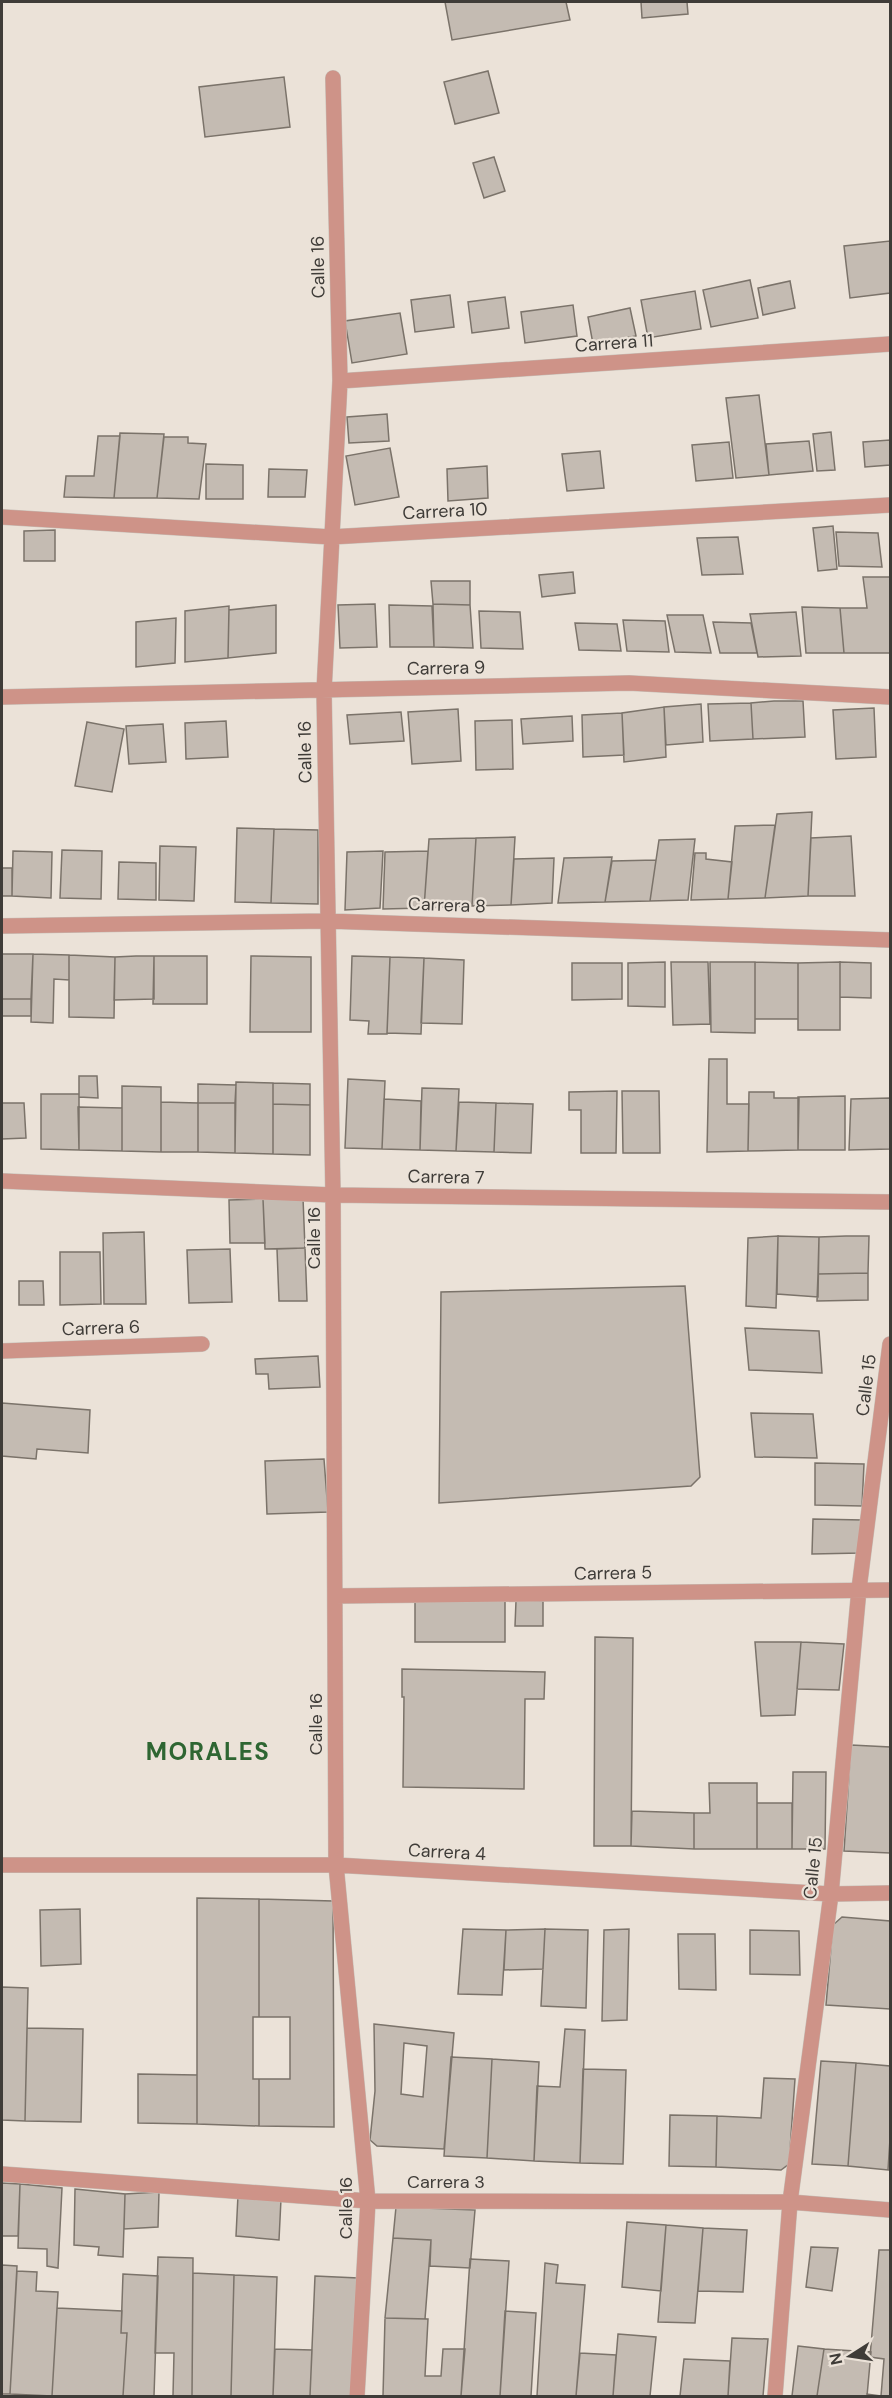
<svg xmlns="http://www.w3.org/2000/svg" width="892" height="2398" font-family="'DM Sans',sans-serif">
<rect width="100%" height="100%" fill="#ebe2d8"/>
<path fill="#c4bbb2" stroke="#7b736a" stroke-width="1.5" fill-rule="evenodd" d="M 445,2 L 566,2 L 570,20 L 452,40 Z
M 641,2 L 687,2 L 688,14 L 642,18 Z
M 488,71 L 499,113 L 455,124 L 444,82 Z
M 284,77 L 290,127 L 205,137 L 199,87 Z
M 494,157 L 505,191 L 484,198 L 473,163 Z
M 890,241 L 890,293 L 850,298 L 844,246 Z
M 750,280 L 758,318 L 711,327 L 703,290 Z
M 790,281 L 795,308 L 763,315 L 758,288 Z
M 695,291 L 701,329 L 648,338 L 641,300 Z
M 450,295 L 454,327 L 415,332 L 411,300 Z
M 505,297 L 509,328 L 472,333 L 468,302 Z
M 573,305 L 577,336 L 525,343 L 521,312 Z
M 630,308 L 636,336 L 593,344 L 588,317 Z
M 400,313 L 407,354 L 352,363 L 345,321 Z
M 759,395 L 769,475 L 736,478 L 726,398 Z
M 387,414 L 389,441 L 349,443 L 347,417 Z
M 831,432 L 835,470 L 817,471 L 813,434 Z
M 120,433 L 164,434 L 157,498 L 114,498 Z
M 98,436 L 120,436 L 114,498 L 64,497 L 66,476 L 94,476 Z
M 164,437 L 188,437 L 188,443 L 206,444 L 199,499 L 157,498 Z
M 890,440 L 890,465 L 865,467 L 863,442 Z
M 809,441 L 813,471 L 769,475 L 766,444 Z
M 729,442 L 733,478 L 696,481 L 692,445 Z
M 390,448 L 399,497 L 355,505 L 346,456 Z
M 600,451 L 604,488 L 567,491 L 562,454 Z
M 206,464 L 243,465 L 243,499 L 206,499 Z
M 487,466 L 488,498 L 448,501 L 447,469 Z
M 269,469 L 307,470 L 305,497 L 268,497 Z
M 833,526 L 837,569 L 818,571 L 813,528 Z
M 55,530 L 55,561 L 24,561 L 24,531 Z
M 836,532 L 878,533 L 882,567 L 839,566 Z
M 738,537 L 743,574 L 702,575 L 697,538 Z
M 573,572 L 575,593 L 542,597 L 539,575 Z
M 863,577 L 890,577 L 890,653 L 844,653 L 840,608 L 867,608 Z
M 431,581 L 470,581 L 470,605 L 433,604 Z
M 375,604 L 377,647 L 340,648 L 338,605 Z
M 433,604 L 470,605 L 473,648 L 434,647 Z
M 276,605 L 276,653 L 228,658 L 229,610 Z
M 389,605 L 432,606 L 434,647 L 390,647 Z
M 229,606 L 228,658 L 185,662 L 185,611 Z
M 802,607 L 840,608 L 844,653 L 806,653 Z
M 479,611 L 520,612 L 523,649 L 481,648 Z
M 796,612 L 801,656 L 758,657 L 750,614 Z
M 667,615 L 703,615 L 711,653 L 675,652 Z
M 176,618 L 175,663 L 136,667 L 136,622 Z
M 623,620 L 665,621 L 669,652 L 627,651 Z
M 713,622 L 751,623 L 757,653 L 720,653 Z
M 575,623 L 617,624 L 621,651 L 579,650 Z
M 774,701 L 803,701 L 805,737 L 753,739 L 751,703 Z
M 751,703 L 753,739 L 710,741 L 708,704 Z
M 701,704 L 703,742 L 666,745 L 664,707 Z
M 664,707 L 666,757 L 624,762 L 622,713 Z
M 874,708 L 876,757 L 836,759 L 833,710 Z
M 458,709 L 461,761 L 412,764 L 408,712 Z
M 401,712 L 404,741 L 350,744 L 347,715 Z
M 622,713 L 624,755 L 583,757 L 582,715 Z
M 572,716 L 573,741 L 523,744 L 521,719 Z
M 512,720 L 513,769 L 476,770 L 475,721 Z
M 226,721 L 228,757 L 186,759 L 185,723 Z
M 87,722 L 124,729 L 112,792 L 75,786 Z
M 163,724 L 166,762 L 129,764 L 126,726 Z
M 812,812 L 808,896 L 765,898 L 777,814 Z
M 775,825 L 765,898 L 728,899 L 735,826 Z
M 237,828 L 274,829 L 271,903 L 235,902 Z
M 274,829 L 318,830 L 318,904 L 271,903 Z
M 851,836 L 855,896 L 808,896 L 811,838 Z
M 515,837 L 511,905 L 472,906 L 476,838 Z
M 476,838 L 472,906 L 424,908 L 429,839 Z
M 695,839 L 688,900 L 650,901 L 659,840 Z
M 160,846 L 196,847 L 194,901 L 159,900 Z
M 62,850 L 102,851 L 101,899 L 60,898 Z
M 13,851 L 52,852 L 51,898 L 12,896 Z
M 383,851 L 380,908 L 345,910 L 347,852 Z
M 428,851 L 424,908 L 383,909 L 385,852 Z
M 695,853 L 706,853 L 706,859 L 732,862 L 728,899 L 691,900 Z
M 612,857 L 605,902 L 558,903 L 564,858 Z
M 554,858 L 552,903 L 511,905 L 514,859 Z
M 656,860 L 650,901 L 605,902 L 612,861 Z
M 119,862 L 156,863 L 156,900 L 118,899 Z
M 2,868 L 12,868 L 12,896 L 2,896 Z
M 2,954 L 33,954 L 31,999 L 2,999 Z
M 33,954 L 69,955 L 69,980 L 54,979 L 53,1023 L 31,1022 Z
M 69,955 L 115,957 L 114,1018 L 69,1017 Z
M 136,956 L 154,956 L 154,999 L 114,1000 L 115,957 Z
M 154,956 L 207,956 L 207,1004 L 153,1004 Z
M 251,956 L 311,957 L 311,1032 L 250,1032 Z
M 352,956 L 390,957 L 387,1034 L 368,1034 L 369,1021 L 350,1020 Z
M 390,957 L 424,958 L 421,1034 L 387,1033 Z
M 424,958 L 464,960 L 462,1024 L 421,1023 Z
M 665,962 L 665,1007 L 628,1006 L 628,963 Z
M 671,962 L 708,962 L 710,1024 L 673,1025 Z
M 710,962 L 755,962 L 755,1033 L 711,1032 Z
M 755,962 L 798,963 L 798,1019 L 755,1019 Z
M 840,962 L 871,963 L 871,998 L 840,997 Z
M 840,962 L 840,1030 L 798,1030 L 798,963 Z
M 572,963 L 622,963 L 622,999 L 572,1000 Z
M 2,999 L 31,999 L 31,1016 L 2,1016 Z
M 709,1059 L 727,1059 L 727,1104 L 749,1104 L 748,1151 L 707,1152 Z
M 79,1076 L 97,1076 L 98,1098 L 79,1097 Z
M 348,1079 L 385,1081 L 382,1149 L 345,1148 Z
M 236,1082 L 273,1083 L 273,1154 L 235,1153 Z
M 273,1083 L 310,1084 L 310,1105 L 273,1104 Z
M 198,1084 L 236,1085 L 235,1103 L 198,1103 Z
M 122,1086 L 161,1087 L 161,1152 L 122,1151 Z
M 422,1088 L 459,1089 L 456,1151 L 420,1150 Z
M 617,1091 L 616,1153 L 581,1153 L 581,1110 L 569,1110 L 569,1092 Z
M 622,1091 L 659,1091 L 660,1153 L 623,1153 Z
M 749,1092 L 774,1092 L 774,1098 L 799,1098 L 798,1150 L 748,1151 Z
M 41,1094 L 79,1094 L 79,1150 L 41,1149 Z
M 845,1096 L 845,1150 L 798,1150 L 798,1097 Z
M 890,1098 L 890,1149 L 849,1150 L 851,1099 Z
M 384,1099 L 421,1101 L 420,1150 L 382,1149 Z
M 161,1102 L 198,1103 L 198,1152 L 161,1152 Z
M 459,1102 L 496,1103 L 494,1152 L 456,1151 Z
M 2,1103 L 24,1103 L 26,1138 L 2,1139 Z
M 198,1103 L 235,1103 L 235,1153 L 198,1152 Z
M 496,1103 L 533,1104 L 531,1153 L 494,1152 Z
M 273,1104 L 310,1105 L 310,1155 L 273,1154 Z
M 78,1107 L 122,1108 L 122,1151 L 79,1150 Z
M 303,1198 L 305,1248 L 265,1249 L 263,1199 Z
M 263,1199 L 265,1243 L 230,1243 L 229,1200 Z
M 144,1232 L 146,1304 L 104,1304 L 103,1233 Z
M 778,1236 L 819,1237 L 818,1297 L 777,1294 Z
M 778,1236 L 776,1308 L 746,1306 L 748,1238 Z
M 846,1236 L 869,1236 L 868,1273 L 818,1274 L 819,1237 Z
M 305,1248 L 307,1301 L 279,1301 L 277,1249 Z
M 230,1249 L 232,1302 L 189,1303 L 187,1250 Z
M 60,1252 L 100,1252 L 101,1304 L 60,1305 Z
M 868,1273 L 868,1300 L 817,1301 L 818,1274 Z
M 19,1281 L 43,1281 L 44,1305 L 19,1305 Z
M 685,1286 L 700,1477 L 691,1486 L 439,1503 L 441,1292 Z
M 745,1328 L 819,1331 L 822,1373 L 749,1370 Z
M 318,1356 L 320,1387 L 269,1389 L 268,1374 L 256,1374 L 255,1359 Z
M 2,1403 L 90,1410 L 88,1453 L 37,1449 L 36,1459 L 2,1456 Z
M 751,1413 L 813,1414 L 817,1458 L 755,1457 Z
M 324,1459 L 328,1512 L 267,1514 L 265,1461 Z
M 815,1463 L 864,1464 L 862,1506 L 815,1505 Z
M 813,1519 L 863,1520 L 861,1553 L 812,1554 Z
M 415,1597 L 505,1598 L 505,1642 L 415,1642 Z
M 516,1601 L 543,1601 L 543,1626 L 515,1626 Z
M 595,1637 L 633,1638 L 631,1846 L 594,1846 Z
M 755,1642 L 801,1642 L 795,1715 L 761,1716 Z
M 801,1642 L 844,1644 L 839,1690 L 797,1689 Z
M 402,1669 L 545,1672 L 544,1699 L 525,1699 L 524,1789 L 403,1787 L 404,1697 L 402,1697 Z
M 851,1745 L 890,1747 L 890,1853 L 844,1851 Z
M 793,1772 L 826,1772 L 825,1849 L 792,1849 Z
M 709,1783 L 757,1783 L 757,1849 L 694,1849 L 694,1813 L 710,1813 Z
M 757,1803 L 792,1803 L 792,1849 L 757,1849 Z
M 632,1811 L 694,1813 L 694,1849 L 631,1846 Z
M 197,1898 L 259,1899 L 259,2017 L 253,2017 L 253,2079 L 259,2079 L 259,2126 L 197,2124 Z
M 259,1899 L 333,1901 L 334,2127 L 259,2126 L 259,2079 L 290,2079 L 290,2017 L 259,2017 Z
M 80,1909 L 81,1964 L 41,1966 L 40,1910 Z
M 842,1917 L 890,1921 L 890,2009 L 826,2005 L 833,1925 Z
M 463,1929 L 506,1930 L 502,1995 L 458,1994 Z
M 545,1929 L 588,1930 L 586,2008 L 541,2006 Z
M 545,1929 L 543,1969 L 504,1970 L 506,1930 Z
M 629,1929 L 627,2020 L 602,2021 L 604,1930 Z
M 750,1930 L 799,1931 L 800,1975 L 750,1974 Z
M 678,1934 L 715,1934 L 716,1990 L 679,1989 Z
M 2,1987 L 28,1988 L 25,2121 L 2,2120 Z
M 374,2024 L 454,2033 L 444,2149 L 377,2146 L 370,2140 L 375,2091 ZM 404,2043 L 427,2046 L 423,2097 L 401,2094 Z
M 27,2028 L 83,2029 L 81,2122 L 25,2121 Z
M 565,2029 L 585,2030 L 580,2163 L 534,2161 L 537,2086 L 560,2087 Z
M 451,2057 L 492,2059 L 487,2158 L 444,2156 Z
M 492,2059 L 539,2062 L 534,2161 L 487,2158 Z
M 821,2061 L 856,2063 L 848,2166 L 812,2164 Z
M 856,2063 L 890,2066 L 890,2139 L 888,2170 L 848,2166 Z
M 583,2069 L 626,2070 L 623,2164 L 580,2163 Z
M 138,2074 L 197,2075 L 197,2124 L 138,2123 Z
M 764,2078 L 795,2079 L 789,2164 L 781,2170 L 716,2167 L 717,2116 L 761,2118 Z
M 670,2115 L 717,2116 L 716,2167 L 669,2166 Z
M 890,2139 L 890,2170 L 888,2170 Z
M 2,2183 L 20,2184 L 18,2236 L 2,2236 Z
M 20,2184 L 62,2188 L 58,2268 L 47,2266 L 47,2249 L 18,2248 Z
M 75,2189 L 125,2194 L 123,2257 L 98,2255 L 99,2247 L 74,2245 Z
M 159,2192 L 158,2227 L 124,2229 L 125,2194 Z
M 238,2195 L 281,2199 L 279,2240 L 236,2236 Z
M 396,2207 L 475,2210 L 470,2268 L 430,2266 L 431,2240 L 393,2238 Z
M 627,2222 L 666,2225 L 661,2291 L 622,2287 Z
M 666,2225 L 703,2228 L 695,2323 L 658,2322 Z
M 703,2228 L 747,2230 L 743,2292 L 698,2291 Z
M 393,2238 L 431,2240 L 425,2319 L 385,2318 Z
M 811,2247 L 838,2248 L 832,2291 L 806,2287 Z
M 879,2250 L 890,2250 L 890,2396 L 867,2396 L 867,2394 L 881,2396 L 884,2359 L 870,2357 Z
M 158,2257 L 193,2258 L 192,2396 L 173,2396 L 174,2353 L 155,2353 Z
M 470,2259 L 509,2261 L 500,2396 L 461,2396 Z
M 545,2263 L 558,2265 L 556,2283 L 585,2285 L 576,2396 L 537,2396 Z
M 2,2265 L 17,2266 L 10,2394 L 2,2394 Z
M 17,2271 L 37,2272 L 36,2291 L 58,2292 L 52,2396 L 10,2394 Z
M 193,2273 L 234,2275 L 231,2396 L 192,2396 Z
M 123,2274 L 158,2276 L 154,2396 L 123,2396 L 127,2333 L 121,2333 Z
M 234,2275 L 277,2277 L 273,2396 L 231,2396 Z
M 315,2276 L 358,2278 L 353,2396 L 310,2396 Z
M 57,2308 L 122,2311 L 121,2333 L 127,2333 L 123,2396 L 52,2396 Z
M 505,2311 L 536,2313 L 531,2396 L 500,2396 Z
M 385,2318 L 428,2319 L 425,2376 L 441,2376 L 443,2349 L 465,2349 L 461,2396 L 383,2396 Z
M 618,2334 L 656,2337 L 650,2396 L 613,2396 Z
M 732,2338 L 768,2339 L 763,2396 L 728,2396 Z
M 798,2346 L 824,2349 L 817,2396 L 792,2396 Z
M 275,2349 L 312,2350 L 310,2396 L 273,2396 Z
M 824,2349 L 871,2352 L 867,2396 L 817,2396 Z
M 580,2353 L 616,2355 L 613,2396 L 576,2396 Z
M 684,2359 L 730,2361 L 728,2396 L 680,2396 Z"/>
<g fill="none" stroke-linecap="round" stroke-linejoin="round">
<defs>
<path id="minor" d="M 333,78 L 340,381 L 324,691 L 333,1195 L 336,1865 L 368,2201 L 357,2396
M 340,381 L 890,344
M 2,517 L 331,537 L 890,505
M 2,697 L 629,683 L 890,697
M 2,926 L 327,921 L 890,940
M 2,1181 L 333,1195 L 890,1202
M 2,1351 L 202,1344
M 335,1596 L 890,1590
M 2,1865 L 336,1865 L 831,1894 L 890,1893
M 2,2174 L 368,2201 L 790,2202 L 890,2210
M 775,2396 L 790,2202 L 831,1894 L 859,1589 L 890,1344"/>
</defs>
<use href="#minor" stroke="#c5bdb5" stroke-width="16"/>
<use href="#minor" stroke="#ce9388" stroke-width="15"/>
</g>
<g text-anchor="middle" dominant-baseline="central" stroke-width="4.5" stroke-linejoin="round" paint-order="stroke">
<g font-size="18" fill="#3f3c38" stroke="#ebe2d8">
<text transform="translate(318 267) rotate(-91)">Calle 16</text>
<text transform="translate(614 343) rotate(-4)">Carrera 11</text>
<text transform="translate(445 511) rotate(-3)">Carrera 10</text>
<text transform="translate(446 668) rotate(-1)">Carrera 9</text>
<text transform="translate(305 752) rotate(-91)">Calle 16</text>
<text transform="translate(447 905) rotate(2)">Carrera 8</text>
<text transform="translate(446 1177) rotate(1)">Carrera 7</text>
<text transform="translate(314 1238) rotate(-90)">Calle 16</text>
<text transform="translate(101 1328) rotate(-2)">Carrera 6</text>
<text transform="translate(866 1385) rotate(-83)">Calle 15</text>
<text transform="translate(613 1573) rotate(-1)">Carrera 5</text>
<text transform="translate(316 1724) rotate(-90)">Calle 16</text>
<text transform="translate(447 1852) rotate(3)">Carrera 4</text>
<text transform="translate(813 1868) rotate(-84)">Calle 15</text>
<text x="446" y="2182">Carrera 3</text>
<text transform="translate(346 2208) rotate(-90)">Calle 16</text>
</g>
<g font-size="24" font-weight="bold" letter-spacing="1.5" fill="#2e6632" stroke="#ebe2d8">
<text x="208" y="1751">MORALES</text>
</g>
</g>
<rect width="892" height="2398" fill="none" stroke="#3f3c38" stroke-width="6"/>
<g transform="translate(850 2356) rotate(258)" stroke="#ebe2d8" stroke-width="4.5" paint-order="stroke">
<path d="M0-4.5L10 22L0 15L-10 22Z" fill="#3f3c38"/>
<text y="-9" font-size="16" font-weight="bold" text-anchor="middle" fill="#3f3c38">N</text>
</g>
</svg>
